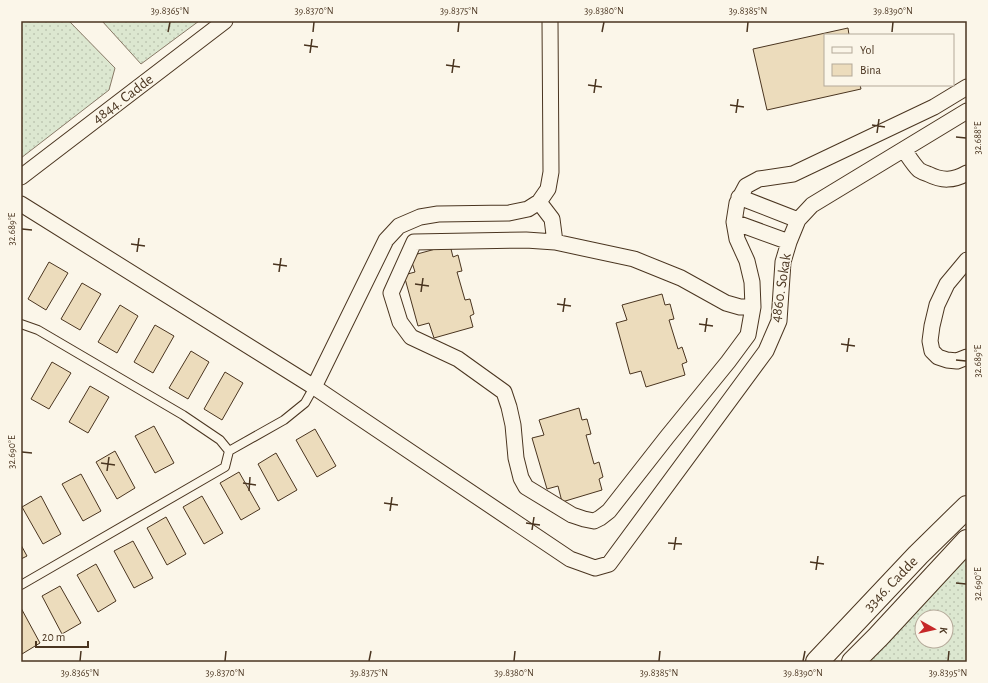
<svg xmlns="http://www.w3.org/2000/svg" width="988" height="683" font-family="'Alegreya Sans',sans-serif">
<defs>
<pattern id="grass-dots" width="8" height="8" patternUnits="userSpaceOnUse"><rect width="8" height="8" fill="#dce7d0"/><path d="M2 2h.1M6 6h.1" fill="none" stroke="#bec7b2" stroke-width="1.8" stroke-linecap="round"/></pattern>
</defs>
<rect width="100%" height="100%" fill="#fbf6e9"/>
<path fill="url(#grass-dots)" stroke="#887966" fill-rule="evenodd" d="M 21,21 L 69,21 L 115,68 L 109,90 L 21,158 Z
M 102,21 L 199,21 L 141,64 Z
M 967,541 L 967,662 L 856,662 ZM 922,617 L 946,617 L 946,641 L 922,641 Z"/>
<path fill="#ecdcbc" stroke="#4a3520" d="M 848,28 L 849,35 L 825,35 L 825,85 L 860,85 L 861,89 L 767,110 L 753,49 Z
M 450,245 L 453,257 L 458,255 L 462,271 L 457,272 L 465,300 L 470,299 L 474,314 L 470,316 L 473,327 L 434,338 L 429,323 L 418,326 L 404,275 L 415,272 L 410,256 Z
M 49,262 L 68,273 L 46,310 L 28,299 Z
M 82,283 L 101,294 L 80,330 L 61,319 Z
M 662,294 L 665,305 L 670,304 L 674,319 L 669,320 L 678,349 L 682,347 L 687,362 L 682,364 L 685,375 L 646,387 L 641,371 L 630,374 L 616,323 L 627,320 L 622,305 Z
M 120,305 L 138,316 L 117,353 L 98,342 Z
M 155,325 L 174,336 L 153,373 L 134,362 Z
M 191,351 L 209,362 L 188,399 L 169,388 Z
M 52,362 L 71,373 L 49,409 L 31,399 Z
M 225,372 L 243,383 L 222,420 L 204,409 Z
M 90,386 L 109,397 L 88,433 L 69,422 Z
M 579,408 L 582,420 L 587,419 L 591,434 L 586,435 L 594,464 L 599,462 L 603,477 L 599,479 L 602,490 L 562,502 L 558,486 L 547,489 L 532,438 L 544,435 L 539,420 Z
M 154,426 L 174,463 L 155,473 L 135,436 Z
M 315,429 L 336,466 L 317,477 L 296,440 Z
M 115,451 L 135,488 L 117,499 L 96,462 Z
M 276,453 L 297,490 L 278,501 L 258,464 Z
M 239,472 L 260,509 L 241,520 L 220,483 Z
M 81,474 L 101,511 L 83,521 L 62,484 Z
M 41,496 L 61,534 L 43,544 L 22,507 Z
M 202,496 L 223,533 L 204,544 L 183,507 Z
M 166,517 L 186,554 L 167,565 L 147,528 Z
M 133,541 L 153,578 L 134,588 L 114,551 Z
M 21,545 L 27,556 L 21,559 Z
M 96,564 L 116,601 L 98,612 L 77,575 Z
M 60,586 L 81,623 L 62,634 L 42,596 Z
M 21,608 L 40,643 L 22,654 L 21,652 Z"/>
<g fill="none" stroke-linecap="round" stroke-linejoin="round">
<defs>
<path id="lane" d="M 21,324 L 38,330 L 183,415 L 220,440 L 229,451
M 21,585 L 225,467 L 229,451 L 284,420 L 305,403 L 314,387"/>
<path id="street" d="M 550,21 L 551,172 L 548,189 L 539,202 L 552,219 L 555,242
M 904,150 C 909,157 913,164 919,170 C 922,172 925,173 928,174 C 942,181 953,181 967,173
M 21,177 L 225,21
M 739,197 L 798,220
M 21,204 L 314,387 L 570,559 L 595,568 L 609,564 L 766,351 L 779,321 L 783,262 L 789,242 L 798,220 L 812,205 L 967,111
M 734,222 L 789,242
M 967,260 L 947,284 L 937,305 L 932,326 L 930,341 L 932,351 L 938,357 L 947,360 L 957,361 L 967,357
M 753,307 L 740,307 L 726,303 L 681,278 L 634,259 L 555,242 L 526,240 L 414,242 L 391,293 L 400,322 L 411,337 L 458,359 L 504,392 L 509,407 L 513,425 L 516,458 L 521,478 L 526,487 L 572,515 L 584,519 L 594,521 L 600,518 L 609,511 L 667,437 L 728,362 L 748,335 L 753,307 L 752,282 L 747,261 L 737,239 L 734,222 L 737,203 L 746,186 L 759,179 L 793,174 L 934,107 L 967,87
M 314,387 L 386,240 L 399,226 L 420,217 L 438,214 L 509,213 L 528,209 L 539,202"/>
<path id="secondary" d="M 817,662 L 918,555 L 967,507
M 853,662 L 878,637 L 967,541"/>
</defs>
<use href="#lane" stroke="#4a3520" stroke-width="10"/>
<use href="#street" stroke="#4a3520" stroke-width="17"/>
<use href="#secondary" stroke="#4a3520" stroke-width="24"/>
<use href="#lane" stroke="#fbf6e9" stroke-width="8"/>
<use href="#street" stroke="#fbf6e9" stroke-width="15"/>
<use href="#secondary" stroke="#fbf6e9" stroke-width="22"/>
</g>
<path fill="none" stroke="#4a3520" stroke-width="1.5" d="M 168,32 L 170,22M 313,32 L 314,22M 458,32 L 459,22M 602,32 L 604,22M 747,32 L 748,22M 892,32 L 893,22M 304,45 L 318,47M 310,53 L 312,39M 446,65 L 460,67M 452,73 L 454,59M 588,85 L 602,87M 594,93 L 596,79M 730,105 L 744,107M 736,113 L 738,99M 872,125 L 885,127M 877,133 L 879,119M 956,137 L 966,138M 22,229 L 32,230M 131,244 L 145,246M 137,252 L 139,238M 273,264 L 287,266M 279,272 L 281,258M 415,284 L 429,286M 421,292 L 423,278M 557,304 L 571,306M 563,312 L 565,298M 699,324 L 713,326M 705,332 L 707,318M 841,344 L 855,346M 847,352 L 849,338M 956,360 L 966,361M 22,452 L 32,453M 101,463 L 115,465M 107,471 L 109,457M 243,483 L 256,485M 249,491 L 250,477M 384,503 L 398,505M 390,511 L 392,497M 526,523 L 540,525M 532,530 L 534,517M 668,543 L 682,544M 674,550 L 676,537M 810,562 L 824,564M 816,570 L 818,556M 956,583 L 966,584M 80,661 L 81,651M 225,661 L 226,651M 369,661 L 371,651M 514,661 L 515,651M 659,661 L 660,651M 803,661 L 805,651M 948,661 L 949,651"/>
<g text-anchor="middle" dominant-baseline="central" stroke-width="3" stroke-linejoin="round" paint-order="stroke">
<g font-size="15" fill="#4a3520" stroke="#fbf6e9">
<text transform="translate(123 99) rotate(-37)">4844. Cadde</text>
<text transform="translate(781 288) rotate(-81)">4860. Sokak</text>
<text transform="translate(891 584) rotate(-46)">3346. Cadde</text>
</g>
</g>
<rect width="988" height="683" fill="none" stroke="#fbf6e9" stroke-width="44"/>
<rect x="824" y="34" width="130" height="52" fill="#fbf6e9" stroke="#b4a999"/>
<rect x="832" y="47" width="20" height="6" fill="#fbf6e9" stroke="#b4a999"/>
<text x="860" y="54" font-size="12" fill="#4a3520">Yol</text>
<rect x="832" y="64" width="20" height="12" fill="#ecdcbc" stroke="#b4a999"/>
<text x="860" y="74" font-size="12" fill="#4a3520">Bina</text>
<g transform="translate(934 629) rotate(98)"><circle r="19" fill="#fbf6e9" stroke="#b4a999"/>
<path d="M0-3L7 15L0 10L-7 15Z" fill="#c62828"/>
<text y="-6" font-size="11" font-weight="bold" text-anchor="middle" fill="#4a3520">K</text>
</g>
<path d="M36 641v6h52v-6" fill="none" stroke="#4a3520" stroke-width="2"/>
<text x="42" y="641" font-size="12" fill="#4a3520" stroke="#fbf6e9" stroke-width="3" paint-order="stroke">20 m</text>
<rect x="22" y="22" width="944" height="639" fill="none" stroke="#4a3520" stroke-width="1.5"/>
<g font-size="10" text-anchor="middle" fill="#4a3520">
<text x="170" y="14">39.8365°N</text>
<text x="314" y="14">39.8370°N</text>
<text x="459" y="14">39.8375°N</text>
<text x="604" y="14">39.8380°N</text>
<text x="748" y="14">39.8385°N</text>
<text x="893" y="14">39.8390°N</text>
<text transform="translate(977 138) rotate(-90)" y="4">32.688°E</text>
<text transform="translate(11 229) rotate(-90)" y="4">32.689°E</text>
<text transform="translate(977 361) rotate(-90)" y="4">32.689°E</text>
<text transform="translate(11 452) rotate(-90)" y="4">32.690°E</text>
<text transform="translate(977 584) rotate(-90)" y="4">32.690°E</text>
<text x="80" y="676">39.8365°N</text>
<text x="225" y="676">39.8370°N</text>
<text x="369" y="676">39.8375°N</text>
<text x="514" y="676">39.8380°N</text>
<text x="659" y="676">39.8385°N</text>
<text x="803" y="676">39.8390°N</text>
<text x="948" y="676">39.8395°N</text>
</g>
</svg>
